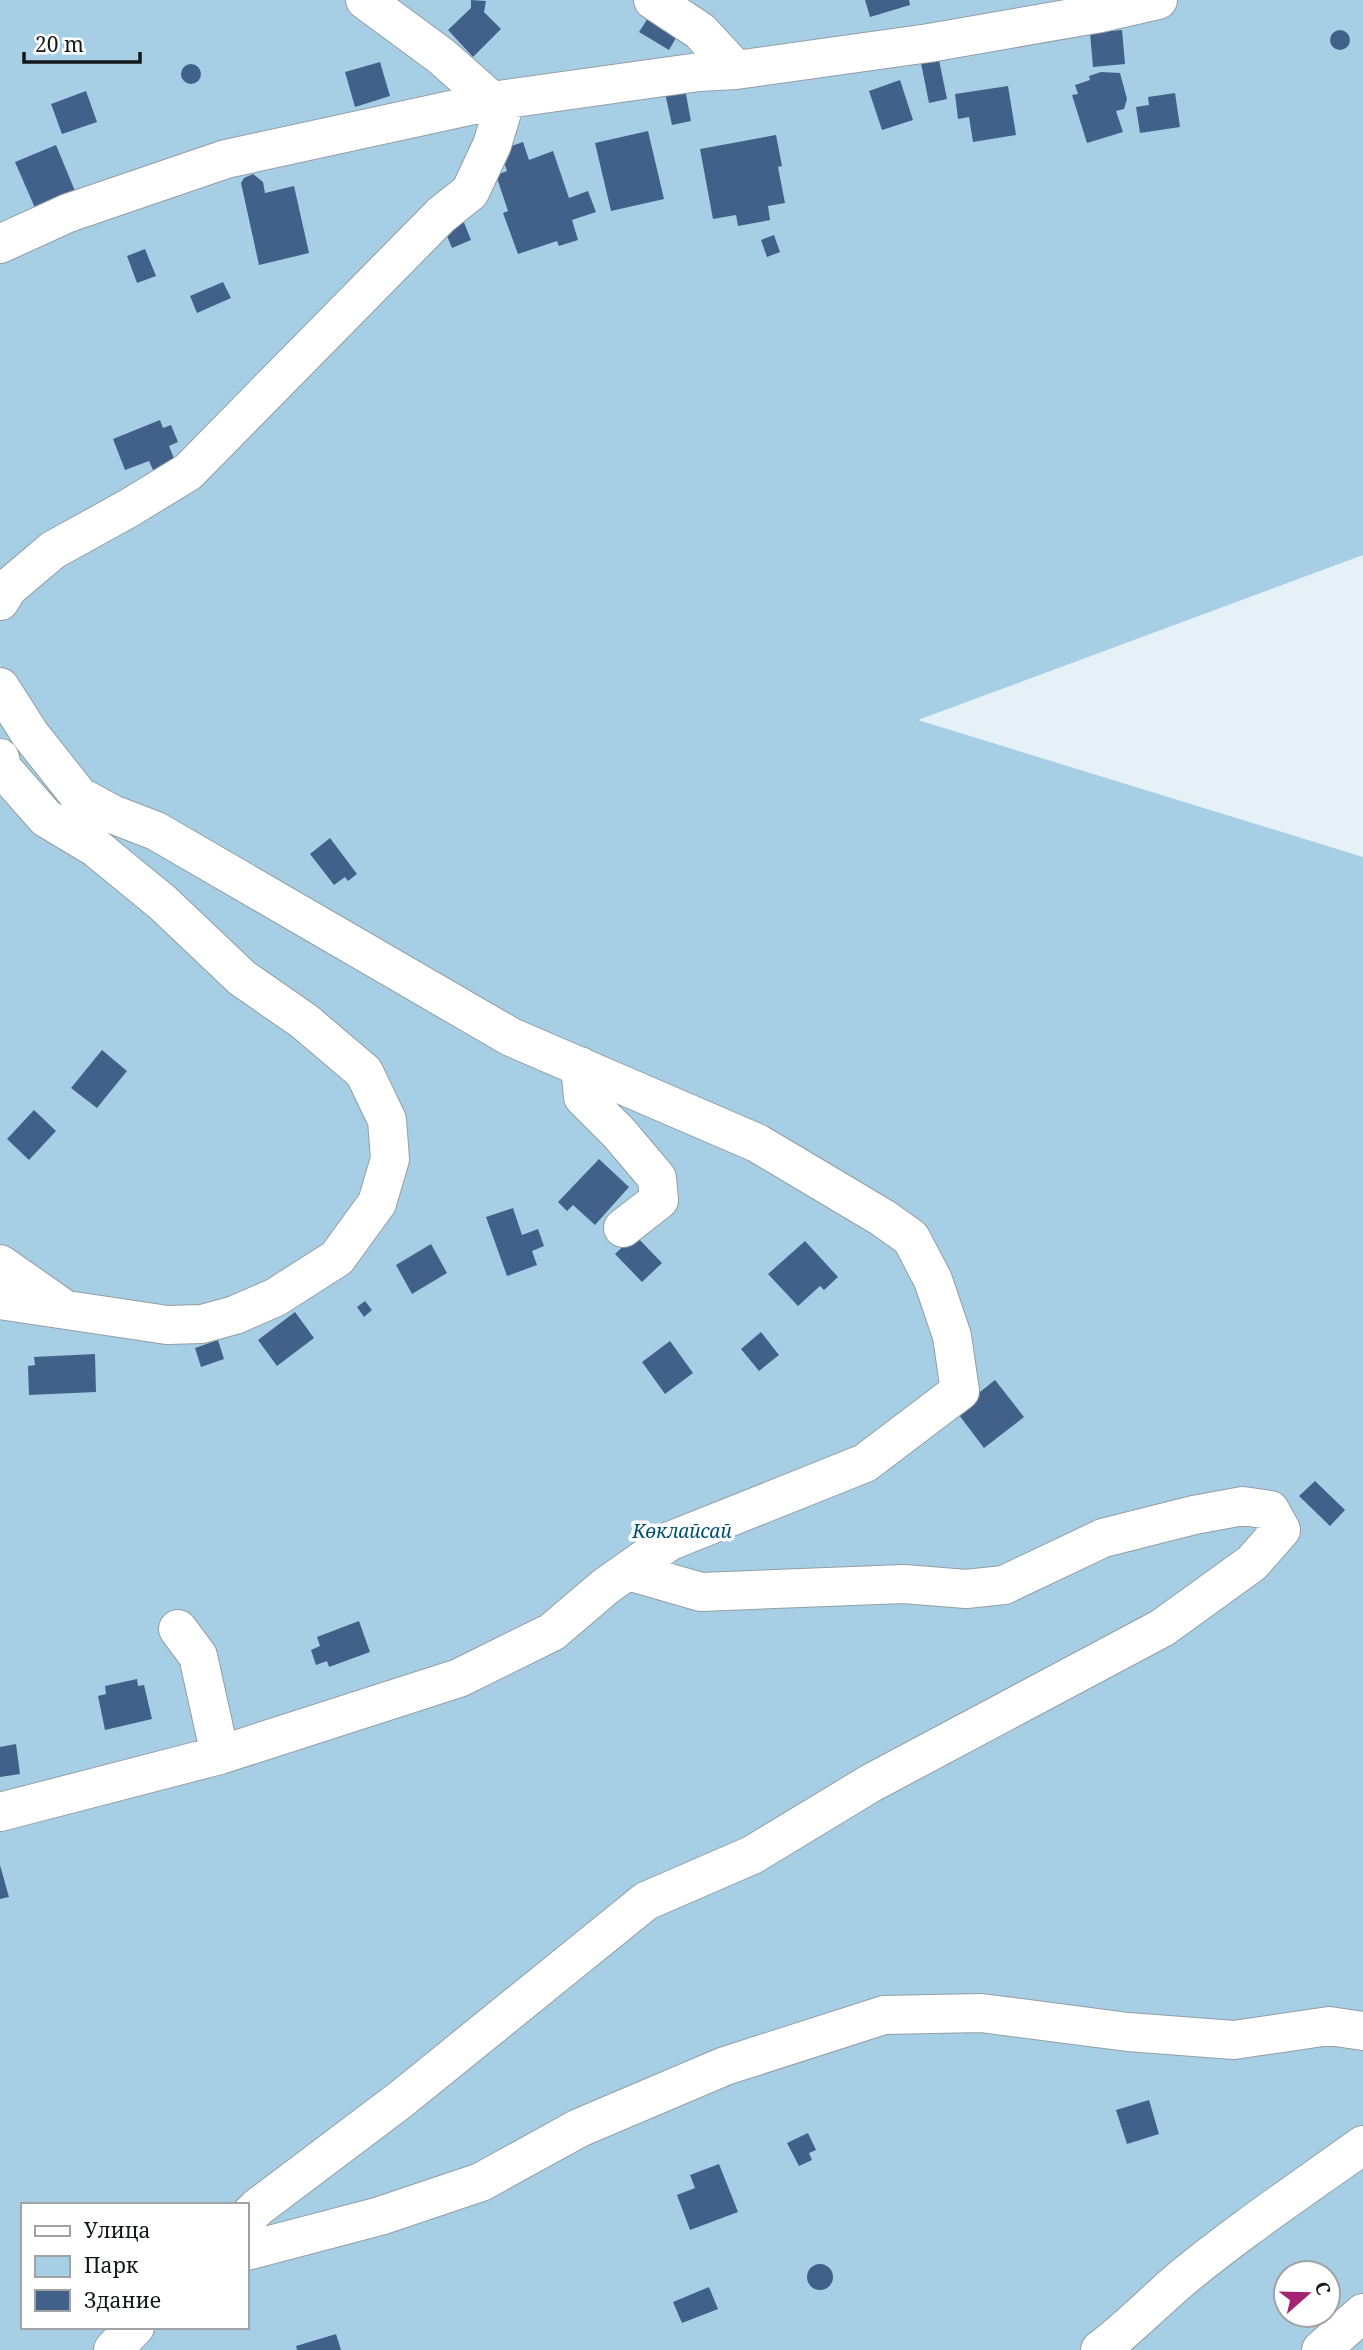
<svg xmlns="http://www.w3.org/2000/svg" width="1363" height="2350" font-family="'Noto Serif',serif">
<rect width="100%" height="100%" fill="#e5f1f7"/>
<path fill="#a6cfe5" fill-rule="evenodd" d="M 0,0 L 1363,0 L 1363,555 L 918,720 L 1363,857 L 1363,2350 L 0,2350 ZM 23,2205 L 247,2205 L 247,2327 L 23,2327 ZM 1286,2273 L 1328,2273 L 1328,2315 L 1286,2315 Z"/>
<path fill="#42618a" d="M 471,0 L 486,1 L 484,12 L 501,29 L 473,57 L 448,30 L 471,8 Z
M 865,0 L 909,0 L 910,5 L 870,17 Z
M 648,18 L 677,36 L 669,50 L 639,32 Z
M 1122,30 L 1125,64 L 1093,67 L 1090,33 Z
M1330 40a10 10 0 1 1 20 0a10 10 0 1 1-20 0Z
M 938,55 L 947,99 L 929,103 L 920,58 Z
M 380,62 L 390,96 L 355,107 L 345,72 Z
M181 74a10 10 0 1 1 20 0a10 10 0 1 1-20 0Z
M 1101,72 L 1120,73 L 1127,99 L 1124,109 L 1116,111 L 1123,132 L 1087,143 L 1072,95 L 1078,94 L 1075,85 L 1090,80 L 1089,76 Z
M 900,80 L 913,120 L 882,130 L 869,91 Z
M 1008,86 L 1016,135 L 973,142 L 969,117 L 958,119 L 955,94 Z
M 685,89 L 691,121 L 672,125 L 665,93 Z
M 86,91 L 97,122 L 62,134 L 51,104 Z
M 1175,93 L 1180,127 L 1140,133 L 1136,107 L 1149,105 L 1148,97 Z
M 648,131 L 664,199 L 611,211 L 595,143 Z
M 776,135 L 782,166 L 778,167 L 785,203 L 768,206 L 770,220 L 738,226 L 736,215 L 713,219 L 700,149 Z
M 523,142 L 529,160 L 553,151 L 569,198 L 588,191 L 596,212 L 572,220 L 578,240 L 559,246 L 557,241 L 518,254 L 503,213 L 508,211 L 496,175 L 507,171 L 500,150 Z
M 56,145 L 75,191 L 35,208 L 15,162 Z
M 253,174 L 263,182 L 265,193 L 294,186 L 309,253 L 259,265 L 241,183 L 244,178 Z
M 459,210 L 471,240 L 452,248 L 442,224 Z
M 774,235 L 780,252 L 767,257 L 761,240 Z
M 145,249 L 156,276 L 137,283 L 127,256 Z
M 223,282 L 231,298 L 197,313 L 190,296 Z
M 160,420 L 163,428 L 171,425 L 178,442 L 169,446 L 175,461 L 153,470 L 149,461 L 125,470 L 113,439 Z
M 330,838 L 357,874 L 348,881 L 345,877 L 334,885 L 310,854 Z
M 102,1050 L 127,1071 L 97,1108 L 71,1088 Z
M 34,1110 L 56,1131 L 29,1160 L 7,1139 Z
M 599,1159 L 629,1187 L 595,1225 L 573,1205 L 567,1211 L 558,1202 Z
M 513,1208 L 522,1235 L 538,1229 L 544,1246 L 532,1251 L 537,1265 L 507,1276 L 486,1217 Z
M 635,1235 L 662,1263 L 642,1282 L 615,1254 Z
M 805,1241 L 838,1277 L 824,1290 L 820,1286 L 798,1306 L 768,1274 Z
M 431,1244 L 447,1273 L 412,1294 L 396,1265 Z
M 365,1301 L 372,1310 L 364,1317 L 357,1307 Z
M 295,1312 L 314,1338 L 277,1366 L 258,1340 Z
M 761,1332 L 779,1355 L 759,1371 L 741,1349 Z
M 218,1340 L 224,1359 L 201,1367 L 195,1348 Z
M 670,1341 L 693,1373 L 665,1394 L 642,1362 Z
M 95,1354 L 96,1392 L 29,1395 L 28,1366 L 35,1365 L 34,1357 Z
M 995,1380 L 1024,1417 L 984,1448 L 956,1411 Z
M 1315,1481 L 1345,1510 L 1330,1526 L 1299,1496 Z
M 359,1621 L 370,1652 L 329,1667 L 327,1661 L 316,1665 L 311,1650 L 320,1646 L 317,1637 Z
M 137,1679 L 138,1686 L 144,1685 L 152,1719 L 105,1730 L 98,1696 L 106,1694 L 105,1686 Z
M 16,1744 L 20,1774 L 0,1777 L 0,1747 Z
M 0,1865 L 9,1897 L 0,1899 Z
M 1149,2100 L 1159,2134 L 1127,2144 L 1116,2110 Z
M 808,2133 L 816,2150 L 809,2153 L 812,2160 L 799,2166 L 787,2143 Z
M 719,2164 L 738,2212 L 690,2230 L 677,2195 L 695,2188 L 690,2175 Z
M807 2277a13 13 0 1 1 26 0a13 13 0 1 1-26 0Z
M 709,2287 L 718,2309 L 682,2323 L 673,2302 Z
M 336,2334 L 341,2350 L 297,2350 L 296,2346 Z"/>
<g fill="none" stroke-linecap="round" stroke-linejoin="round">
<defs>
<path id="minor" d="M 365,0 L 441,56 L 492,101
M 653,0 L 700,31 L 736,70
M 0,244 L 68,213 L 226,159 L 492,101 L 699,72 L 736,70 L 929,43 L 1101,13 L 1158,0
M 0,601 L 8,588 L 53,550 L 129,508 L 188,472 L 441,215 L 470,192 L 492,145 L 506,99
M 0,687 L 30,734 L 79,796 L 112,814 L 156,831 L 511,1037 L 757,1143 L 883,1218 L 911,1238 L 933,1280 L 952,1336 L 960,1391 L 865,1463 L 670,1541 L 606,1586 L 552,1632 L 459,1678 L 220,1755 L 0,1812
M 0,758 L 2,768 L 46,818 L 96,848 L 163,903 L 242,978 L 304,1021 L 364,1072 L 387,1120 L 390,1159 L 377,1203 L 337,1258 L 276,1297 L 235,1315 L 202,1324 L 167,1325 L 0,1300
M 580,1066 L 583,1097 L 619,1133 L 657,1178 L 659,1200 L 623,1228
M 0,1264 L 60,1306
M 178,1629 L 198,1656 L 220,1755
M 247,2218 L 258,2207 L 400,2100 L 646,1901 L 752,1855 L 871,1783 L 1162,1628 L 1252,1563 L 1281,1530 L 1270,1510 L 1243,1506 L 1194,1515 L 1103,1538 L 1004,1585 L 966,1589 L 904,1584 L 701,1592 L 628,1571
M 247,2251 L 380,2216 L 481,2182 L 579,2128 L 725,2066 L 884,2015 L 981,2013 L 1128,2032 L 1234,2040 L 1329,2026 L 1363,2031
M 113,2350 L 135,2327
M 1100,2350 C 1129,2328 1154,2302 1181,2279 C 1239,2231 1302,2189 1363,2145
M 1321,2350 L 1363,2313"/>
</defs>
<use href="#minor" stroke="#939ea4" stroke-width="40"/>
<use href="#minor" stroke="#fff" stroke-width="38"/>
</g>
<g text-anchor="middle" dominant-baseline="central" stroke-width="7" stroke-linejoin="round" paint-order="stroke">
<g font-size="19" font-style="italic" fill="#00506f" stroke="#fff">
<text x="682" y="1531">Көклайсай</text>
</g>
</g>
<rect x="21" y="2203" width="228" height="126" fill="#ffffff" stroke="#a1a2a3" stroke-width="2"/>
<rect x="35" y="2226" width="35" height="10" fill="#ffffff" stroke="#a1a2a3" stroke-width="2"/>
<text x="84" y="2238" font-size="21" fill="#131719">Улица</text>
<rect x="35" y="2256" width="35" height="21" fill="#a6cfe5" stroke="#a1a2a3" stroke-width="2"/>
<text x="84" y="2273" font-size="21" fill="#131719">Парк</text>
<rect x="35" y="2290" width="35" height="21" fill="#42618a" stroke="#a1a2a3" stroke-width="2"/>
<text x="84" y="2308" font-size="21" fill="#131719">Здание</text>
<g transform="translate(1307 2294) rotate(70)"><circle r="33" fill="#ffffff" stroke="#a1a2a3" stroke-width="2"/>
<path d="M0-5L12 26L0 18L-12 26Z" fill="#a42373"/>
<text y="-10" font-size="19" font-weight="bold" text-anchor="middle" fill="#131719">С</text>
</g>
<path d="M24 52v10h116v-10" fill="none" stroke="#131719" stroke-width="3.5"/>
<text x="35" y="52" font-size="21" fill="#131719" stroke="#ffffff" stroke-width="5" paint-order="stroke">20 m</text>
</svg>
